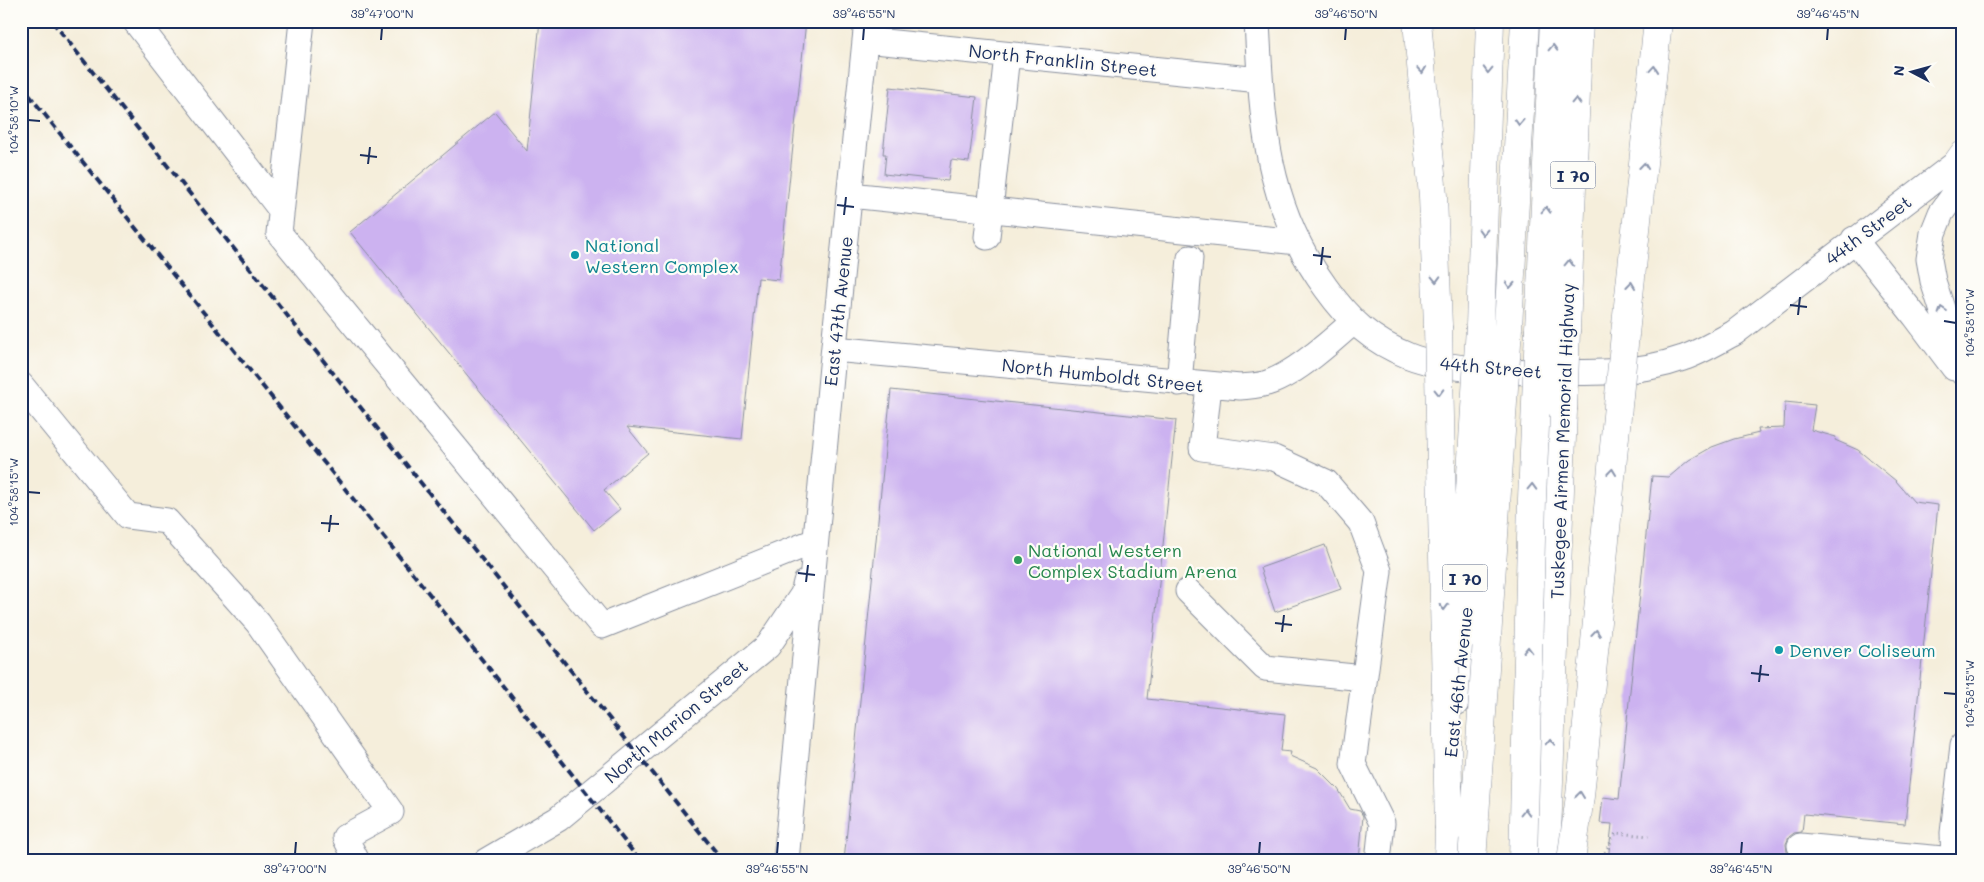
<svg xmlns="http://www.w3.org/2000/svg" width="1984" height="882" font-family="Mali,sans-serif">
<rect width="100%" height="100%" fill="#fdfcf7"/>
<filter id="ink" filterUnits="userSpaceOnUse"><feTurbulence type="fractalNoise" baseFrequency=".02" numOctaves="2"/><feDisplacementMap in="SourceGraphic" scale="10" xChannelSelector="R" yChannelSelector="G"/><feConvolveMatrix kernelMatrix="1 2 1 2 8 2 1 2 1" color-interpolation-filters="sRGB"/></filter>
<filter id="wash" filterUnits="userSpaceOnUse"><feTurbulence type="fractalNoise" baseFrequency=".0096" numOctaves="4" result="noise"/><feDisplacementMap in="SourceGraphic" scale="20" xChannelSelector="R" yChannelSelector="G"/><feGaussianBlur stdDeviation="1.12" result="paint"/><feColorMatrix in="noise" values="0 0 0 0 0 0 0 0 0 0 0 0 0 0 0 0 0 1.4 0 .05"/><feComposite in="paint" operator="in"/></filter>
<g filter="url(#wash)">
<rect width="100%" height="100%" fill="#f5eedb"/>
<g id="blocks">
<path fill="#ccb2f0" d="M 540,21 L 806,21 L 779,280 L 758,278 L 742,439 L 627,427 L 648,453 L 604,490 L 620,509 L 594,530 L 350,232 L 495,112 L 527,151 Z
M 890,87 L 977,97 L 969,162 L 951,160 L 948,181 L 884,174 L 886,154 L 883,154 Z
M 891,390 L 1176,420 L 1147,699 L 1285,714 L 1281,751 L 1291,752 L 1290,756 L 1317,768 L 1338,789 L 1350,809 L 1360,811 L 1363,816 L 1359,861 L 844,861 Z
M 1785,402 L 1815,405 L 1811,430 L 1836,437 L 1835,440 L 1858,450 L 1896,481 L 1914,502 L 1938,505 L 1905,824 L 1804,814 L 1802,832 L 1794,833 L 1789,837 L 1786,844 L 1787,852 L 1791,857 L 1798,861 L 1608,861 L 1612,824 L 1600,823 L 1603,797 L 1619,799 L 1652,476 L 1669,477 L 1689,460 L 1712,447 L 1734,439 L 1759,433 L 1758,429 L 1784,428 Z
M 1325,545 L 1341,589 L 1275,612 L 1260,568 Z"/>
</g>
</g>
<g filter="url(#ink)">
<use href="#blocks" fill-opacity="0" stroke="#888e9c" stroke-width="1"/>
<g fill="none" stroke-linecap="round" stroke-linejoin="round">
<defs>
<path id="minor" d="M 135,21 L 281,210
M 302,21 L 279,233 L 602,626 L 815,541
M 1257,21 C 1262,120 1265,205 1326,288 C 1349,320 1371,341 1409,356 C 1443,369 1496,371 1533,372 C 1582,373 1636,375 1683,358 C 1701,352 1717,342 1734,333 L 1963,158
M 865,40 L 1260,80
M 1963,182 L 1941,213 L 1933,233 L 1929,259 L 1933,281 L 1963,373
M 850,195 L 1297,242
M 987,237 L 1007,55
M 1854,239 L 1915,316 L 1954,368
M 834,349 L 1240,387 C 1250,386 1260,386 1270,382 C 1296,373 1332,341 1353,322
M 1179,383 L 1190,258
M 21,385 L 128,516 L 167,521 L 258,623 L 391,812 L 345,837 L 357,861
M 1209,386 L 1202,448 L 1274,458 L 1326,482 L 1361,523 L 1379,571 L 1353,764 L 1382,823 L 1378,861
M 1188,591 L 1265,668 L 1364,678
M 1456,703 L 1465,619
M 1800,846 L 1954,860
M 486,861 L 558,819 L 768,646 L 803,594 L 806,582
M 786,861 L 832,366 L 867,21
M 1954,861 L 1953,833 L 1963,745"/>
<path id="major" d="M 1958,162 L 1963,155"/>
<path id="highway" d="M 1417,21 L 1433,196 L 1438,326
M 1480,327 L 1490,21
M 1508,328 L 1525,21
M 1539,329 L 1554,21
M 1566,330 L 1579,21
M 1625,334 L 1658,21
M 1448,861 L 1449,829
M 1546,861 L 1563,410"/>
</defs>
<use href="#minor" stroke="#888e9c" stroke-width="27"/>
<use href="#major" stroke="#888e9c" stroke-width="29"/>
<use href="#highway" stroke="#888e9c" stroke-width="29"/>
<path stroke="#888e9c" stroke-width="3" stroke-dasharray="1 4" stroke-linecap="butt" d="M 1600,861 L 1616,833 L 1649,836"/>
<use href="#minor" stroke="#fff" stroke-width="25"/>
<use href="#major" stroke="#fff" stroke-width="28"/>
<use href="#highway" stroke="#fff" stroke-width="28"/>
<path stroke="#1b2f5e" stroke-width="4" stroke-dasharray="8 4" stroke-linecap="butt" d="M 52,21 L 723,861
M 21,85 L 492,672 L 640,861"/>
<defs>
<path id="highway-bridge" d="M 1438,326 L 1449,829
M 1563,410 L 1566,330
M 1461,638 L 1480,327
M 1472,861 L 1508,328
M 1523,861 L 1532,499 L 1539,329
M 1571,861 L 1580,796 L 1625,334"/>
</defs>
<use href="#highway-bridge" stroke="#888e9c" stroke-width="29" stroke-linecap="butt"/>
<use href="#highway-bridge" stroke="#fff" stroke-width="28"/>
</g>
<defs><path id="oneway-chevron" d="M-2-3.5L2.5 0L-2 3.5" fill="none" stroke-width="1.6" stroke-linecap="round" stroke-linejoin="round" transform="scale(1.25)"/></defs>
<g stroke="#8d97ae">
<use href="#oneway-chevron" transform="translate(1553 48) rotate(-88)"/>
<use href="#oneway-chevron" transform="translate(1654 69) rotate(-85)"/>
<use href="#oneway-chevron" transform="translate(1422 70) rotate(84)"/>
<use href="#oneway-chevron" transform="translate(1488 70) rotate(92)"/>
<use href="#oneway-chevron" transform="translate(1576 101) rotate(-88)"/>
<use href="#oneway-chevron" transform="translate(1519 122) rotate(93)"/>
<use href="#oneway-chevron" transform="translate(1644 166) rotate(-84)"/>
<use href="#oneway-chevron" transform="translate(1546 210) rotate(-88)"/>
<use href="#oneway-chevron" transform="translate(1483 232) rotate(92)"/>
<use href="#oneway-chevron" transform="translate(1569 263) rotate(-88)"/>
<use href="#oneway-chevron" transform="translate(1436 279) rotate(88)"/>
<use href="#oneway-chevron" transform="translate(1510 285) rotate(93)"/>
<use href="#oneway-chevron" transform="translate(1631 285) rotate(-84)"/>
<use href="#oneway-chevron" transform="translate(1942 310) rotate(-108)"/>
<use href="#oneway-chevron" transform="translate(1439 392) rotate(89)"/>
<use href="#oneway-chevron" transform="translate(1612 472) rotate(-84)"/>
<use href="#oneway-chevron" transform="translate(1532 487) rotate(-88)"/>
<use href="#oneway-chevron" transform="translate(1444 607) rotate(89)"/>
<use href="#oneway-chevron" transform="translate(1596 633) rotate(-84)"/>
<use href="#oneway-chevron" transform="translate(1528 650) rotate(-89)"/>
<use href="#oneway-chevron" transform="translate(1550 742) rotate(-88)"/>
<use href="#oneway-chevron" transform="translate(1580 795) rotate(-83)"/>
<use href="#oneway-chevron" transform="translate(1525 812) rotate(-89)"/>
</g>
</g>
<path fill="none" stroke="#1b2f5e" stroke-width="2" d="M 381,40 L 382,28M 863,40 L 864,28M 1345,40 L 1346,28M 1827,40 L 1828,28M 28,120 L 40,121M 360,155 L 377,157M 368,164 L 370,147M 837,205 L 854,207M 844,215 L 846,197M 1313,255 L 1331,257M 1321,265 L 1323,247M 1790,305 L 1807,307M 1798,315 L 1800,297M 1944,321 L 1956,323M 28,492 L 40,493M 321,523 L 339,524M 329,532 L 331,515M 798,573 L 815,575M 806,582 L 808,565M 1275,623 L 1292,625M 1282,632 L 1284,615M 1751,673 L 1769,675M 1759,682 L 1761,665M 1944,693 L 1956,694M 295,854 L 296,842M 777,854 L 778,842M 1259,854 L 1260,842M 1741,854 L 1742,842"/>
<g fill="#0f9aa8" stroke="#fdfcf7" stroke-width="2">
<circle cx="575" cy="255" r="5"/>
<circle cx="1779" cy="650" r="5"/>
</g>
<circle fill="#2e9e5b" stroke="#fdfcf7" stroke-width="2" cx="1018" cy="560" r="5"/>
<g text-anchor="middle" dominant-baseline="central" stroke-width="4.5" stroke-linejoin="round" paint-order="stroke">
<g fill="#fdfcf7" stroke="#5f6c8c" stroke-width="1">
<rect x="1550.5" y="161.5" width="45" height="27" rx="4"/>
<rect x="1442.5" y="564.5" width="45" height="27" rx="4"/>
</g>
<g font-size="16" font-weight="bold" fill="#1b2f5e">
<text x="1573" y="175">I 70</text>
<text x="1465" y="578">I 70</text>
</g>
<g font-size="18" fill="#1b2f5e" stroke="#fdfcf7">
<text transform="translate(1063 60) rotate(6)">North Franklin Street</text>
<text transform="translate(1868 230) rotate(-37)">44th Street</text>
<text transform="translate(838 311) rotate(-84)">East 47th Avenue</text>
<text transform="translate(1491 367) rotate(5)">44th Street</text>
<text transform="translate(1103 375) rotate(6)">North Humboldt Street</text>
<text transform="translate(1562 441) rotate(-88)">Tuskegee Airmen Memorial Highway</text>
<text transform="translate(1458 682) rotate(-84)">East 46th Avenue</text>
<text transform="translate(676 721) rotate(-40)">North Marion Street</text>
</g>
<g font-size="18" fill="#0d838f" stroke="#fdfcf7" text-anchor="start">
<text x="585" y="245">National<tspan x="585" dy="21">Western Complex</tspan></text>
<text x="1789" y="650">Denver Coliseum</text>
</g>
<g font-size="18" fill="#27864d" stroke="#fdfcf7" text-anchor="start">
<text x="1028" y="550">National Western<tspan x="1028" dy="21">Complex Stadium Arena</tspan></text>
</g>
</g>
<rect width="1984" height="882" fill="none" stroke="#fdfcf7" stroke-width="55"/>
<g transform="translate(1912 72) rotate(276)" stroke="#fdfcf7" stroke-width="4" paint-order="stroke">
<path d="M0-4L9 19L0 12L-9 19Z" fill="#1b2f5e"/>
<text y="-8" font-size="14" font-weight="bold" text-anchor="middle" fill="#1b2f5e">N</text>
</g>
<rect x="28" y="28" width="1928" height="826" fill="none" stroke="#1b2f5e" stroke-width="2"/>
<g font-size="12" text-anchor="middle" fill="#1b2f5e">
<text x="382" y="18">39°47'00"N</text>
<text x="864" y="18">39°46'55"N</text>
<text x="1346" y="18">39°46'50"N</text>
<text x="1828" y="18">39°46'45"N</text>
<text transform="translate(14 120) rotate(-90)" y="4">104°58'10"W</text>
<text transform="translate(1970 323) rotate(-90)" y="4">104°58'10"W</text>
<text transform="translate(14 492) rotate(-90)" y="4">104°58'15"W</text>
<text transform="translate(1970 694) rotate(-90)" y="4">104°58'15"W</text>
<text x="295" y="873">39°47'00"N</text>
<text x="777" y="873">39°46'55"N</text>
<text x="1259" y="873">39°46'50"N</text>
<text x="1741" y="873">39°46'45"N</text>
</g>
</svg>
